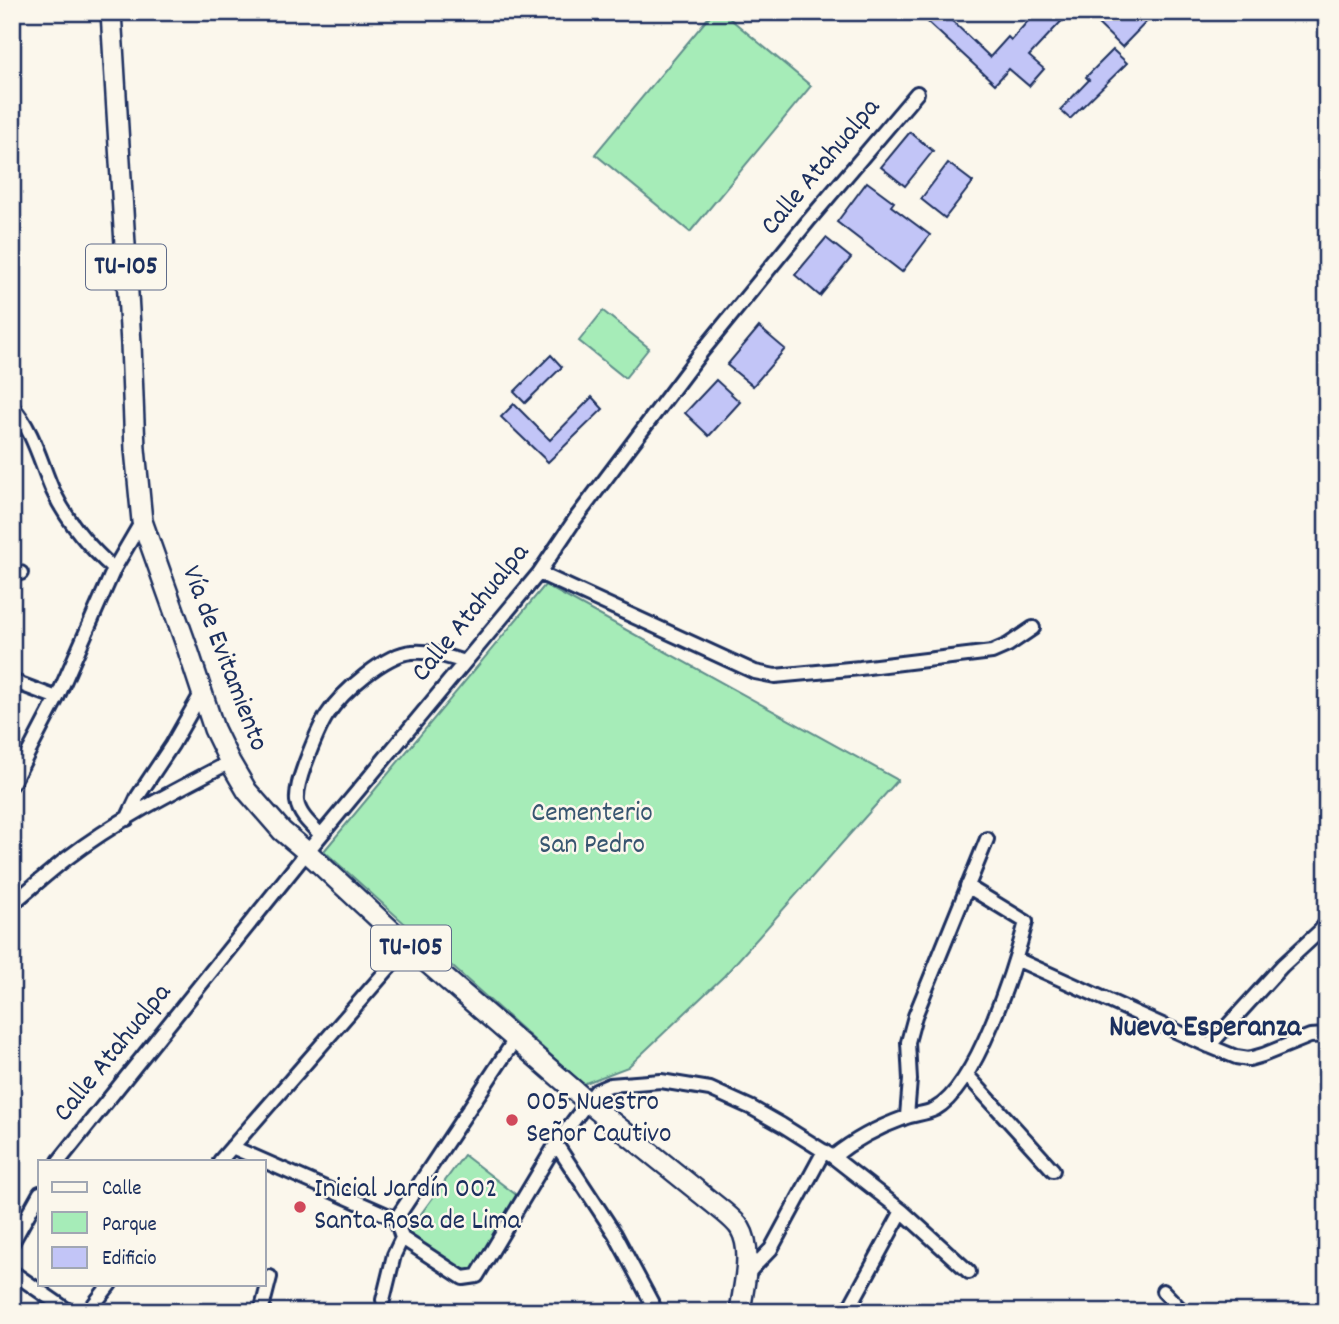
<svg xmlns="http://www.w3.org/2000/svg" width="1339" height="1324" font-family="Dekko,sans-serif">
<rect width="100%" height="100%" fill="#fbf7ec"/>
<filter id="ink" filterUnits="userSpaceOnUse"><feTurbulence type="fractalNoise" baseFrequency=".0143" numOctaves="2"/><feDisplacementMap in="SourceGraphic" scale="14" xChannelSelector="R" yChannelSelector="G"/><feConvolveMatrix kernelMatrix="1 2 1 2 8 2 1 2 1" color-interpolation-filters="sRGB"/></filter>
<g filter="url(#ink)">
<path fill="#a6ecb8" stroke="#608e8b" stroke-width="2" d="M 713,12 L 722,12 L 811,86 L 690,232 L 595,154 Z
M 603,311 L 649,348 L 625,378 L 579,341 Z
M 545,585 L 898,780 L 724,976 L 628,1067 L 583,1084 L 324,851 Z
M 464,1155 L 519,1197 L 474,1269 L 465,1272 L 460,1270 L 407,1233 Z"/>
<path fill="#c2c5f7" stroke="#1b2f5e" stroke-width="2" d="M 917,12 L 952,12 L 948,17 L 990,57 L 1008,37 L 1011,40 L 1036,12 L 1070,12 L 1029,56 L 1044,69 L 1029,86 L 1009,69 L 995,84 Z
M 1099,12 L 1156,12 L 1122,47 L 1093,19 Z
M 1113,50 L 1127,63 L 1070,119 L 1060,110 L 1089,80 L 1086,77 Z
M 910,132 L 933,151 L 905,186 L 881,167 Z
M 948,163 L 973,182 L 945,218 L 921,199 Z
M 867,182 L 894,202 L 891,206 L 930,235 L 902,272 L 837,222 Z
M 826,238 L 851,258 L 820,296 L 795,275 Z
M 759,327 L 785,349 L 753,386 L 727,365 Z
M 551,355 L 562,367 L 525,403 L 514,392 Z
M 716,380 L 740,402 L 709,436 L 685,413 Z
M 592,397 L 603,409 L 548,462 L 501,417 L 514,404 L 550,440 Z"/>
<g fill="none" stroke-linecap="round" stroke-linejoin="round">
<defs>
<path id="minor" d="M 12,407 C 33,429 41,464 53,491 C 67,521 90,548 114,569
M 12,573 L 21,573
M 539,573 L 755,672 L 775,676 L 860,668 L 992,652 L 1008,645 L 1033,628
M 12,681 L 57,698
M 12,784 L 57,698 L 114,569 L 142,521
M 127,819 L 138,796 L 172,745 L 201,694
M 321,835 C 311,825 299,815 297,801 C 296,789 301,775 305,764 C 311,748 318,729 327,715 C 342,692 385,654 412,652 C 429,650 448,657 465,662
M 12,904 C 30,889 48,873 66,859 C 117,820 174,791 230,762
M 1016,959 L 1209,1046 L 1236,1057 L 1249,1059 L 1263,1055 L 1310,1036 L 1327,1035
M 1209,1046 L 1282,966 L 1320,931 L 1327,922
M 967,1075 L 1053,1170
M 907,1116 L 910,1080 L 908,1042 L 915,1016 L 987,839
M 556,1144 L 615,1234 L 654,1307 L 650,1312
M 232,1147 L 264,1161
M 833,1157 C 854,1140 879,1127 904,1118 C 914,1114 925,1114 935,1109 C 977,1086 1014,968 1026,922 L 967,886
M 59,1161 L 307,852 L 539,573 L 576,518 L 699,355 L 809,220 L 917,93
M 220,1161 L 408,946
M 264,1161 L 396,1219
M 402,1238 L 463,1278 L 477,1276 L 556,1144 L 596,1091 L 610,1085 L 661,1081 L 710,1089 L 752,1108 L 782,1125 L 833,1157 L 902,1211 L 969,1272
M 12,1243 L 40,1193
M 12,1272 L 70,1312
M 745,1276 L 771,1249 L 824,1151
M 1163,1291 L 1183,1312
M 383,1300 L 394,1255 L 402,1238 L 396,1219 L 516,1038
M 88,1312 L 110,1284
M 261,1312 L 270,1277
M 847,1312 L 902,1211"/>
<path id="primary" d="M 111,12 L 131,344 L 135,449 L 142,521 L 188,650 L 214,729 L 230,762 L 247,791 L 282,831 L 307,852 L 408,946 L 597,1110 L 724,1212 C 730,1217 736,1222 740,1228 C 754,1251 743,1287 740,1312"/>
</defs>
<use href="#minor" stroke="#1b2f5e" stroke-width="18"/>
<use href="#primary" stroke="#1b2f5e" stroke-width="24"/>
<use href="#minor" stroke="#fbf7ec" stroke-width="12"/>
<use href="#primary" stroke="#fbf7ec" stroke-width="19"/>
</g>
</g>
<g fill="#d1495b" stroke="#fbf7ec" stroke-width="2.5">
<circle cx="512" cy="1120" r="7"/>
<circle cx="300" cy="1207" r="7"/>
</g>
<g text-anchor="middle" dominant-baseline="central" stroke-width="5" stroke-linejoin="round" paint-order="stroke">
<g fill="#fbf7ec" stroke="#5e6b89" stroke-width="2">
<rect x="86" y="244.5" width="80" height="45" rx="5"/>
<rect x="371" y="925.5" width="80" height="45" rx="5"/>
</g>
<g font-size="26" font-weight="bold" fill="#1b2f5e">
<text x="126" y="267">TU-105</text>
<text x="411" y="948">TU-105</text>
</g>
<g font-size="28" fill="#1b2f5e" stroke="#fbf7ec">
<text transform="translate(822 168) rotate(-50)">Calle Atahualpa</text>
<text transform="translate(472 614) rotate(-51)">Calle Atahualpa</text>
<text transform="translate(223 659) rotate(69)">Vía de Evitamiento</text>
<text transform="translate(114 1054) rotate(-51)">Calle Atahualpa</text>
</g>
<g font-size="28" fill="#375570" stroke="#fbf7ec">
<text x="592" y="815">Cementerio<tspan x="592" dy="32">San Pedro</tspan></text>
</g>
<g font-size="28" fill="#1b2f5e" stroke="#fbf7ec" text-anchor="start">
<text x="526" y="1104">005 Nuestro<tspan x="526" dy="32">Señor Cautivo</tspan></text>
<text x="314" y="1191">Inicial Jardín 002<tspan x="314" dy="32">Santa Rosa de Lima</tspan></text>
</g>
<g font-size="30" font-weight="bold" fill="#1b2f5e" stroke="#fbf7ec">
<text x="1205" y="1029">Nueva Esperanza</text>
</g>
</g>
<rect width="1339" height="1324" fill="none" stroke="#fbf7ec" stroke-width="42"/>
<rect x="21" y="21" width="1297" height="1282" fill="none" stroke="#1b2f5e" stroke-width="2.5" filter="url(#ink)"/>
<rect x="38" y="1160" width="228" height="126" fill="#fbf7ec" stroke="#a1a7b3" stroke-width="2"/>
<rect x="52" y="1182" width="35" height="10" fill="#fbf7ec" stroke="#a1a7b3" stroke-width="2"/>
<text x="102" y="1194" font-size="21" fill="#1b2f5e">Calle</text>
<rect x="52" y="1212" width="35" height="21" fill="#a6ecb8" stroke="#a1a7b3" stroke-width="2"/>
<text x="102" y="1230" font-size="21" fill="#1b2f5e">Parque</text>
<rect x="52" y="1247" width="35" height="21" fill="#c2c5f7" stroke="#a1a7b3" stroke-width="2"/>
<text x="102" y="1264" font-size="21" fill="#1b2f5e">Edificio</text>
</svg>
